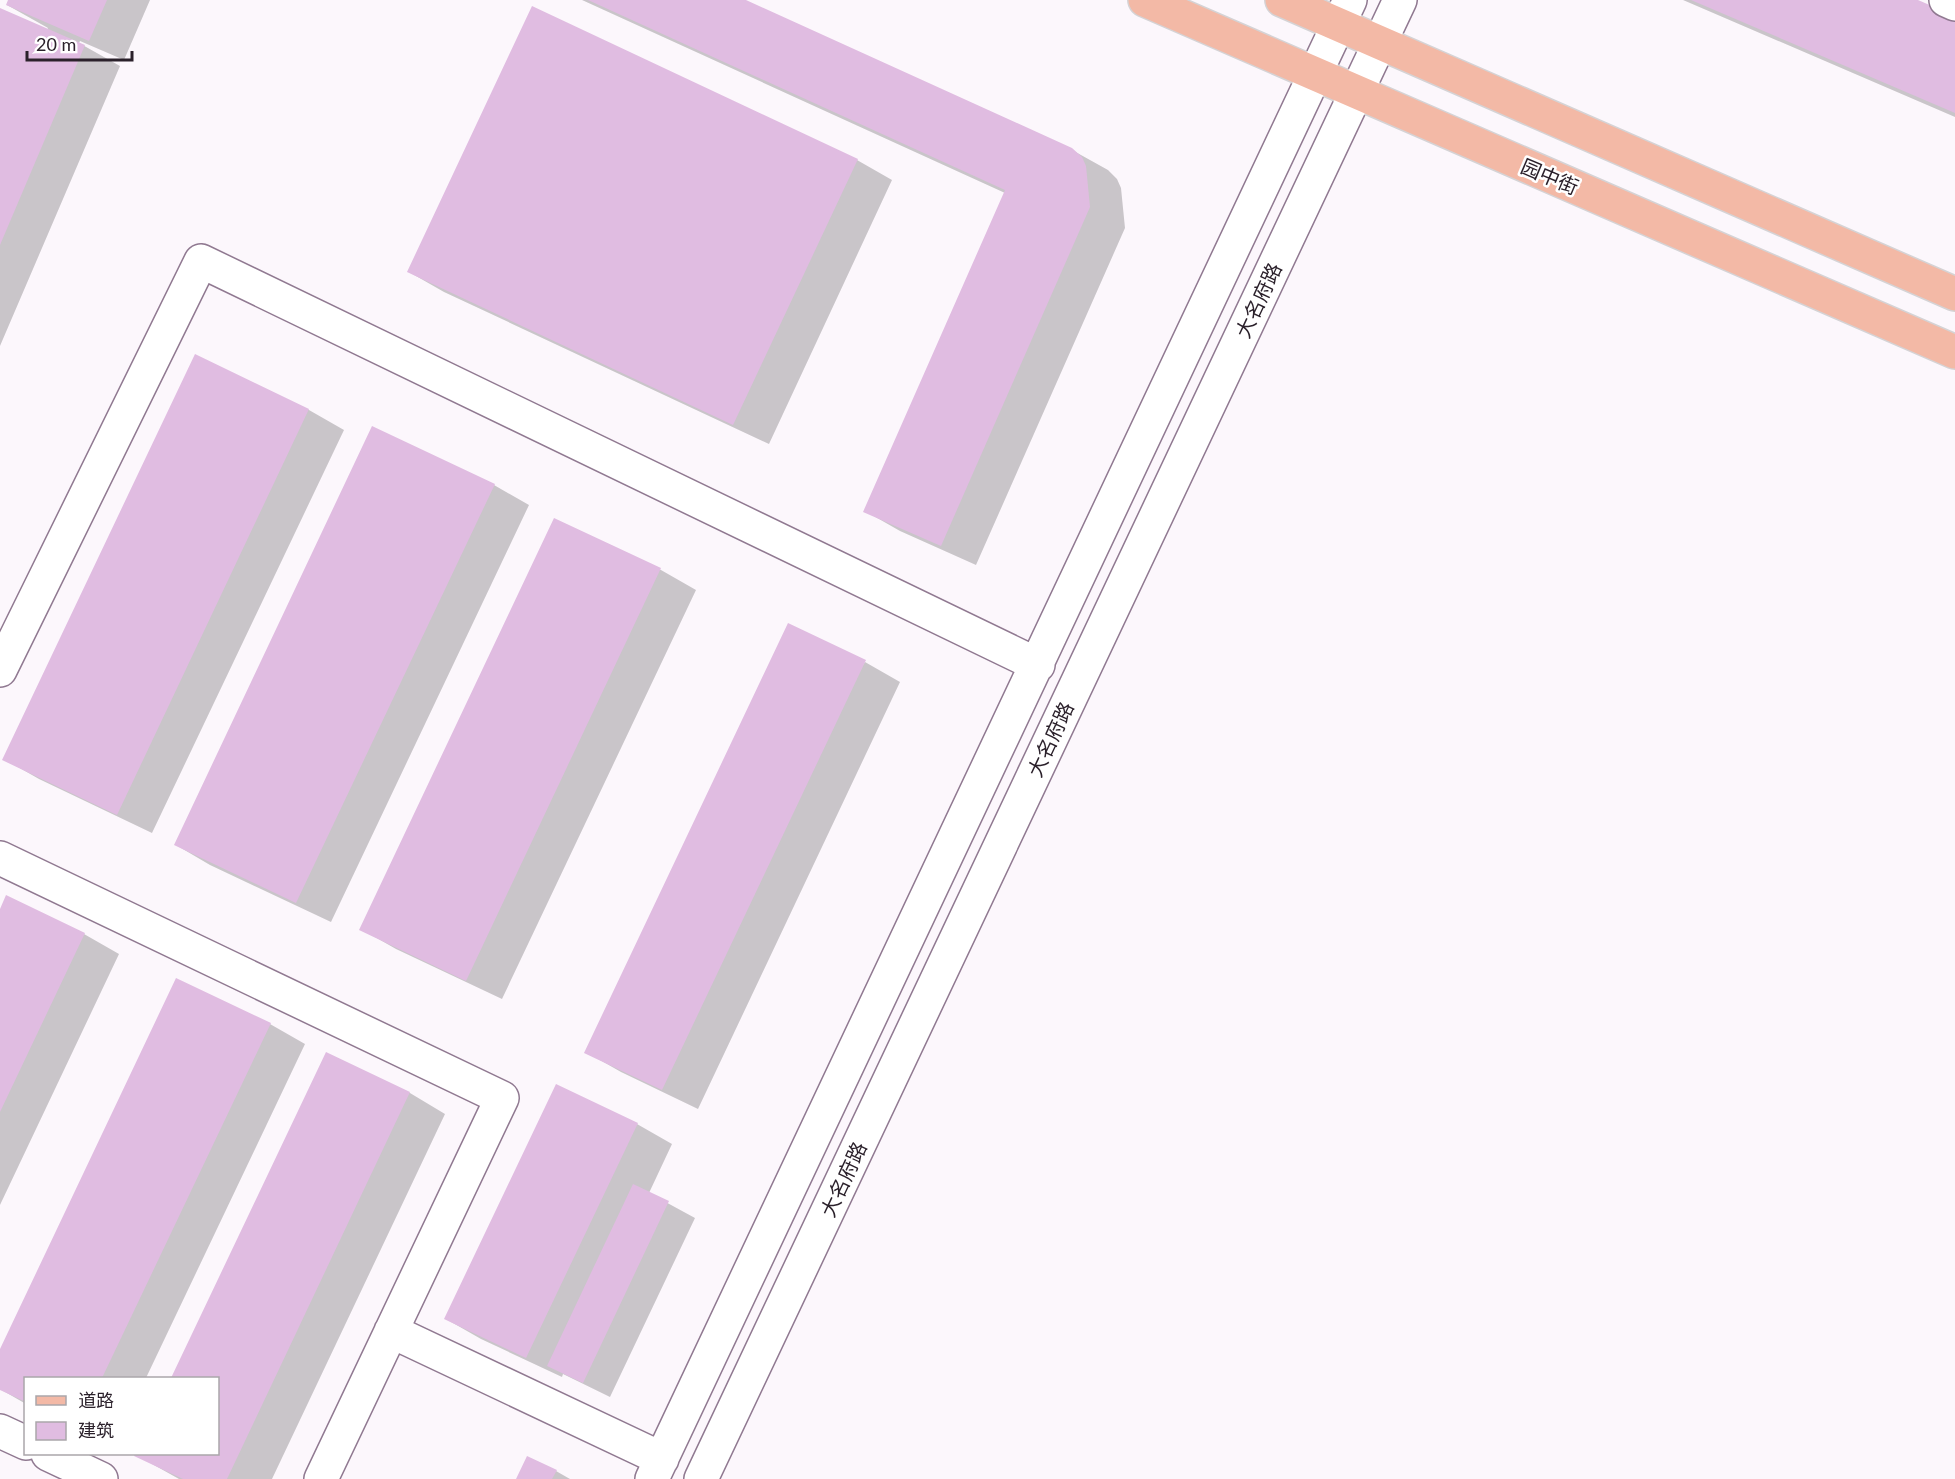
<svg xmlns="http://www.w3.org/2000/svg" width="1955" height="1479" font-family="Lato,'Noto Sans SC',sans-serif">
<rect width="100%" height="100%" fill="#fcf7fc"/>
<path fill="#0003" d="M 10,0 L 150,0 L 124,60 L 80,41 L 79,43 L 120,66 L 0,346 L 0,10 L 47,30 L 48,28 L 7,5 Z
M 582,0 L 743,0 L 1072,150 L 1108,170 L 1117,179 L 1121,188 L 1125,228 L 976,565 L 900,531 L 865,511 L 1005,193 Z
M 1683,0 L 1914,0 L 1955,17 L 1955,117 Z
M 857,160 L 892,180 L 769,444 L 444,292 L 409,272 Z
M 195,356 L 309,410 L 344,430 L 152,833 L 39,779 L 4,759 Z
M 373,428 L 494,485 L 529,505 L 331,922 L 210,865 L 176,845 Z
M 555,520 L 661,570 L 696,590 L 502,999 L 396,949 L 361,929 Z
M 865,662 L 900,682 L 698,1109 L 621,1072 L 586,1052 Z
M 0,912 L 84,934 L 119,954 L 0,1205 Z
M 270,1024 L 305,1044 L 146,1378 L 26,1378 L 26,1404 L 0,1389 L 0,1353 Z
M 327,1054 L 410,1093 L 445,1114 L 272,1479 L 179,1479 L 136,1455 L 137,1454 L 218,1454 L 218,1378 L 173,1378 Z
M 637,1124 L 672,1144 L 649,1193 L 695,1218 L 610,1397 L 563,1374 L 562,1377 L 481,1339 L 446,1319 Z
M 556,1471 L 570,1479 L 518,1479 Z"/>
<path fill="#e0bce1" d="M 8,0 L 107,0 L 89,41 L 6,5 Z
M 588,0 L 746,0 L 1072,148 L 1082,157 L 1086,166 L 1090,207 L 941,546 L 863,512 L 1005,190 Z
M 1691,0 L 1918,0 L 1955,16 L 1955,113 Z
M 532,6 L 858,159 L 733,425 L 407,272 Z
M 0,8 L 85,45 L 0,245 Z
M 195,354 L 309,409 L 117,815 L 2,760 Z
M 372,426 L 495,484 L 296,903 L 174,845 Z
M 554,518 L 661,568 L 466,981 L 359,930 Z
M 788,623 L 866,660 L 662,1090 L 584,1053 Z
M 6,895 L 85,933 L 0,1112 L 0,909 Z
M 176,978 L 271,1023 L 102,1378 L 26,1378 L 26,1402 L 0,1390 L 0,1349 Z
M 326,1052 L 410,1092 L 227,1479 L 183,1479 L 134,1456 L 135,1454 L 218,1454 L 218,1378 L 171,1378 Z
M 556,1084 L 638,1123 L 526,1358 L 444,1319 Z
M 633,1184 L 669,1201 L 583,1383 L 547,1366 Z
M 527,1456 L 557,1470 L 552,1479 L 516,1479 Z"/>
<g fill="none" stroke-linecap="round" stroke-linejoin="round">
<defs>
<path id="minor" d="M 1946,0 L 1955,4
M 0,670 L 201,261 L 1038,665
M 0,858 L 502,1098 L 321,1479
M 391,1331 L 662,1459
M 0,1431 L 26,1443
M 48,1454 L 101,1479
M 652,1479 L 1350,0
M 701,1479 L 1400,0"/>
<path id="major" d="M 1145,0 L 1955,352
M 1282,0 L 1955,294"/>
</defs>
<use href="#minor" stroke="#907991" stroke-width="36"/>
<use href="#major" stroke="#d5d3d5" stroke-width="36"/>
<use href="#minor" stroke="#fff" stroke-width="33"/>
<use href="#major" stroke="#f3b9a6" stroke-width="33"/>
</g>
<g text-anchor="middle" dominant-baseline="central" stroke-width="5" stroke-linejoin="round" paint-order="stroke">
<g font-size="20" fill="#2b212b" stroke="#fff">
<text transform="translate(1550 176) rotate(23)">园中街</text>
<text transform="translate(1258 300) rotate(-65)">大名府路</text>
<text transform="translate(1050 739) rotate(-65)">大名府路</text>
<text transform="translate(843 1179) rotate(-65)">大名府路</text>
</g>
</g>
<rect x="24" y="1377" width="195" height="78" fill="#ffffff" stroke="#aaa6aa" stroke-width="1.5"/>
<rect x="36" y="1396" width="30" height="9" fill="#f3b9a6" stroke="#aaa6aa" stroke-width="1.5"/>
<text x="78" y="1407" font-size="18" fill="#2b212b">道路</text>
<rect x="36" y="1422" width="30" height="18" fill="#e0bce1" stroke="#aaa6aa" stroke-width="1.5"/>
<text x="78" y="1437" font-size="18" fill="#2b212b">建筑</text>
<path d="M27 51v9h105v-9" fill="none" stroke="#2b212b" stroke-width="3"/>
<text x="36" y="51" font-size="18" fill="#2b212b" stroke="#ffffff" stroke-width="4.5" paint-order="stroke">20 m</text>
</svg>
